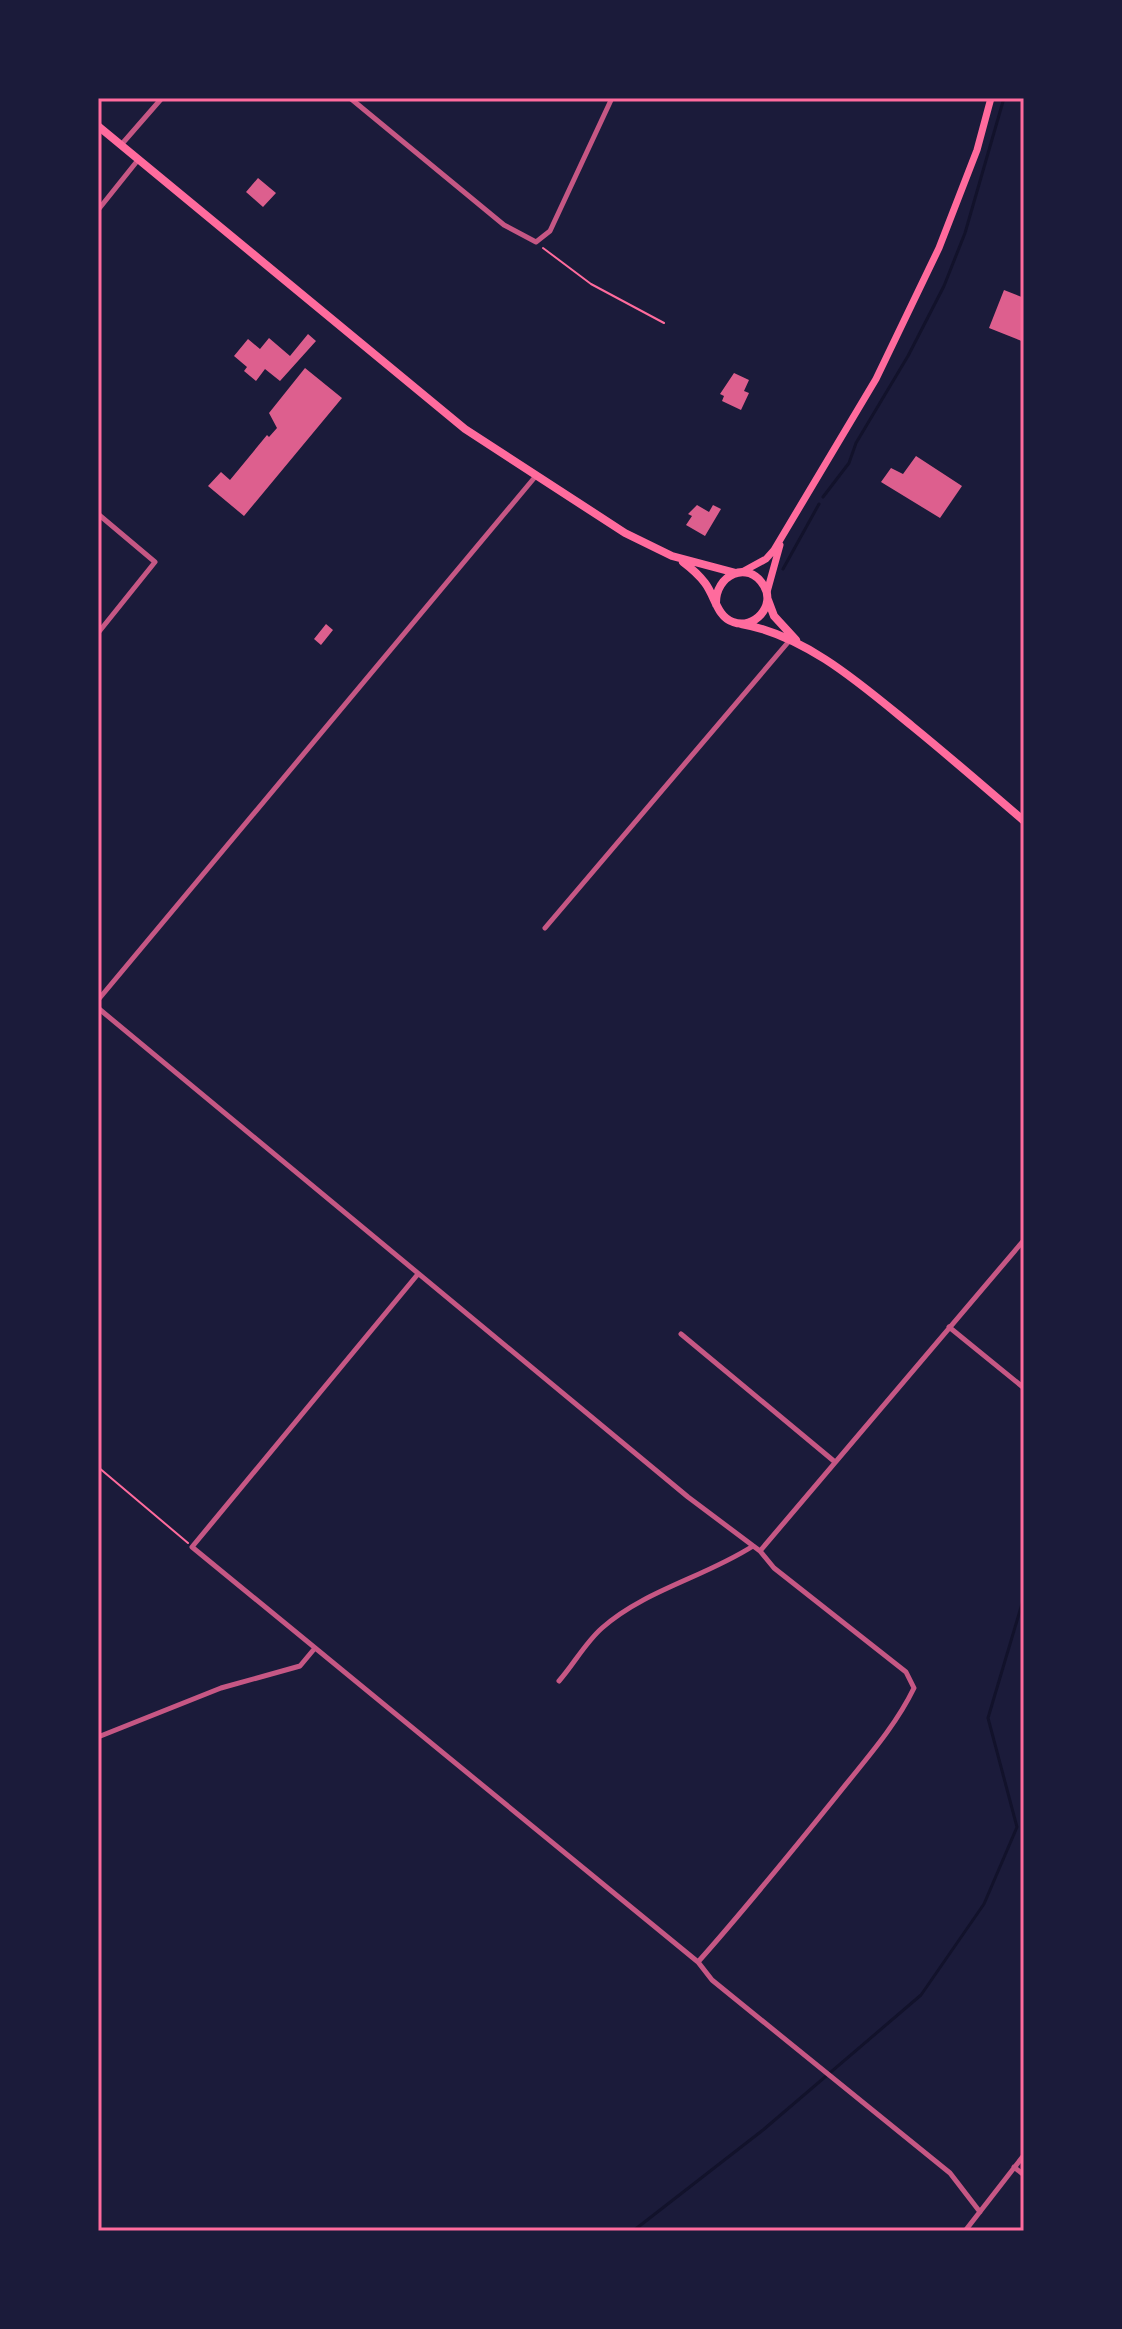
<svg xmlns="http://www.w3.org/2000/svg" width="1122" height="2329" font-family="Overpass,sans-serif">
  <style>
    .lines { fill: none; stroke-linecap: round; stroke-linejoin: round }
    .stream { stroke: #12122b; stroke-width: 3 }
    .building { fill: #dd5f8e }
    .path { stroke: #ff6b9d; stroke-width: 2 }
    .minor { stroke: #c65784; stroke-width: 5 }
    .secondary { stroke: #ff6b9d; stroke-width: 7 }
    .primary { stroke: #ff6b9d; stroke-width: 8 }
    .neatline { fill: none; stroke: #ff6b9d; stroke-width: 3 }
  </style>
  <rect width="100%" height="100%" fill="#1b1b3a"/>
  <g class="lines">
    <path class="stream" d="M 823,497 L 849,463 L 856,443 L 908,356 L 944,286 L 965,233 L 1004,98
      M 783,569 L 819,504
      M 633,2231 L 763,2130 L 921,1995 L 984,1904 L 1017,1827 L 988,1718 L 1024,1597"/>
  </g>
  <path class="building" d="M 258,178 L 276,193 L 263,207 L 246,192 Z
    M 1004,290 L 1024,298 L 1024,342 L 989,328 Z
    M 308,334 L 316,341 L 280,381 L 265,369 L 256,381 L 244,371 L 247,367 L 234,356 L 248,339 L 260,349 L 269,338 L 290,356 Z
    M 305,368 L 342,398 L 244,516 L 208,486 L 221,472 L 230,480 L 267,435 L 269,437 L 277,428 L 269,413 Z
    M 734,373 L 749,380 L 744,391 L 749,393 L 741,410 L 722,401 L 724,396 L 720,394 Z
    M 916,456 L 962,486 L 940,518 L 881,482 L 891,468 L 903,474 Z
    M 697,505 L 709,512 L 713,505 L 721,509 L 705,536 L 686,525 L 692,516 L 688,514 Z
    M 326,624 L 333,630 L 321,645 L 314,639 Z"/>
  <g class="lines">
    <path class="path" d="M 543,248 L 591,284 L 664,323
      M 98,1467 L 188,1543"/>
    <path class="minor" d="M 350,98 L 504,225 L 536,242 L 550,231 L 612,98
      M 121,145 L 162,98
      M 98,210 L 138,160
      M 98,514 L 155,562 L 98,633
      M 545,928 L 790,640
      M 98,1000 L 535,477
      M 98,1008 L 688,1497 L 760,1551 L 774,1568 L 906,1672 L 914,1688 C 895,1727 866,1759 839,1793 C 793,1850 747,1907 698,1962
      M 418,1274 L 192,1547 L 698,1962 L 712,1980 L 950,2173 L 980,2212
      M 949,1327 L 1024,1388
      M 681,1334 L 835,1462
      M 760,1551 L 1024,1240
      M 559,1681 C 574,1664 585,1643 602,1628 C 645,1590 705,1577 753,1546
      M 98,1737 L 221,1688 L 300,1666 L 315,1648
      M 1014,2167 L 1024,2175
      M 965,2231 L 1024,2155"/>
    <path class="secondary" d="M 742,572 L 766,559 L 774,550 L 876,379 L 939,248 L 977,150 L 991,98
      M 767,592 L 780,545"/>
    <path class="primary" d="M 98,126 L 465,429 L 625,533 L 672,556 L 736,573
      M 683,562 C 691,568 699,575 705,583 C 715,596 717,617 733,622 C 754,630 776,606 764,586 C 748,559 715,575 716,604
      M 768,600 L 774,616 L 796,640
      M 741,624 C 806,635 863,686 912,726 C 950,757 987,789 1024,821"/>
  </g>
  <rect width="1122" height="2329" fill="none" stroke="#1b1b3a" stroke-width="200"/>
  <rect x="100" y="100" width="922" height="2129" class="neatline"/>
</svg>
